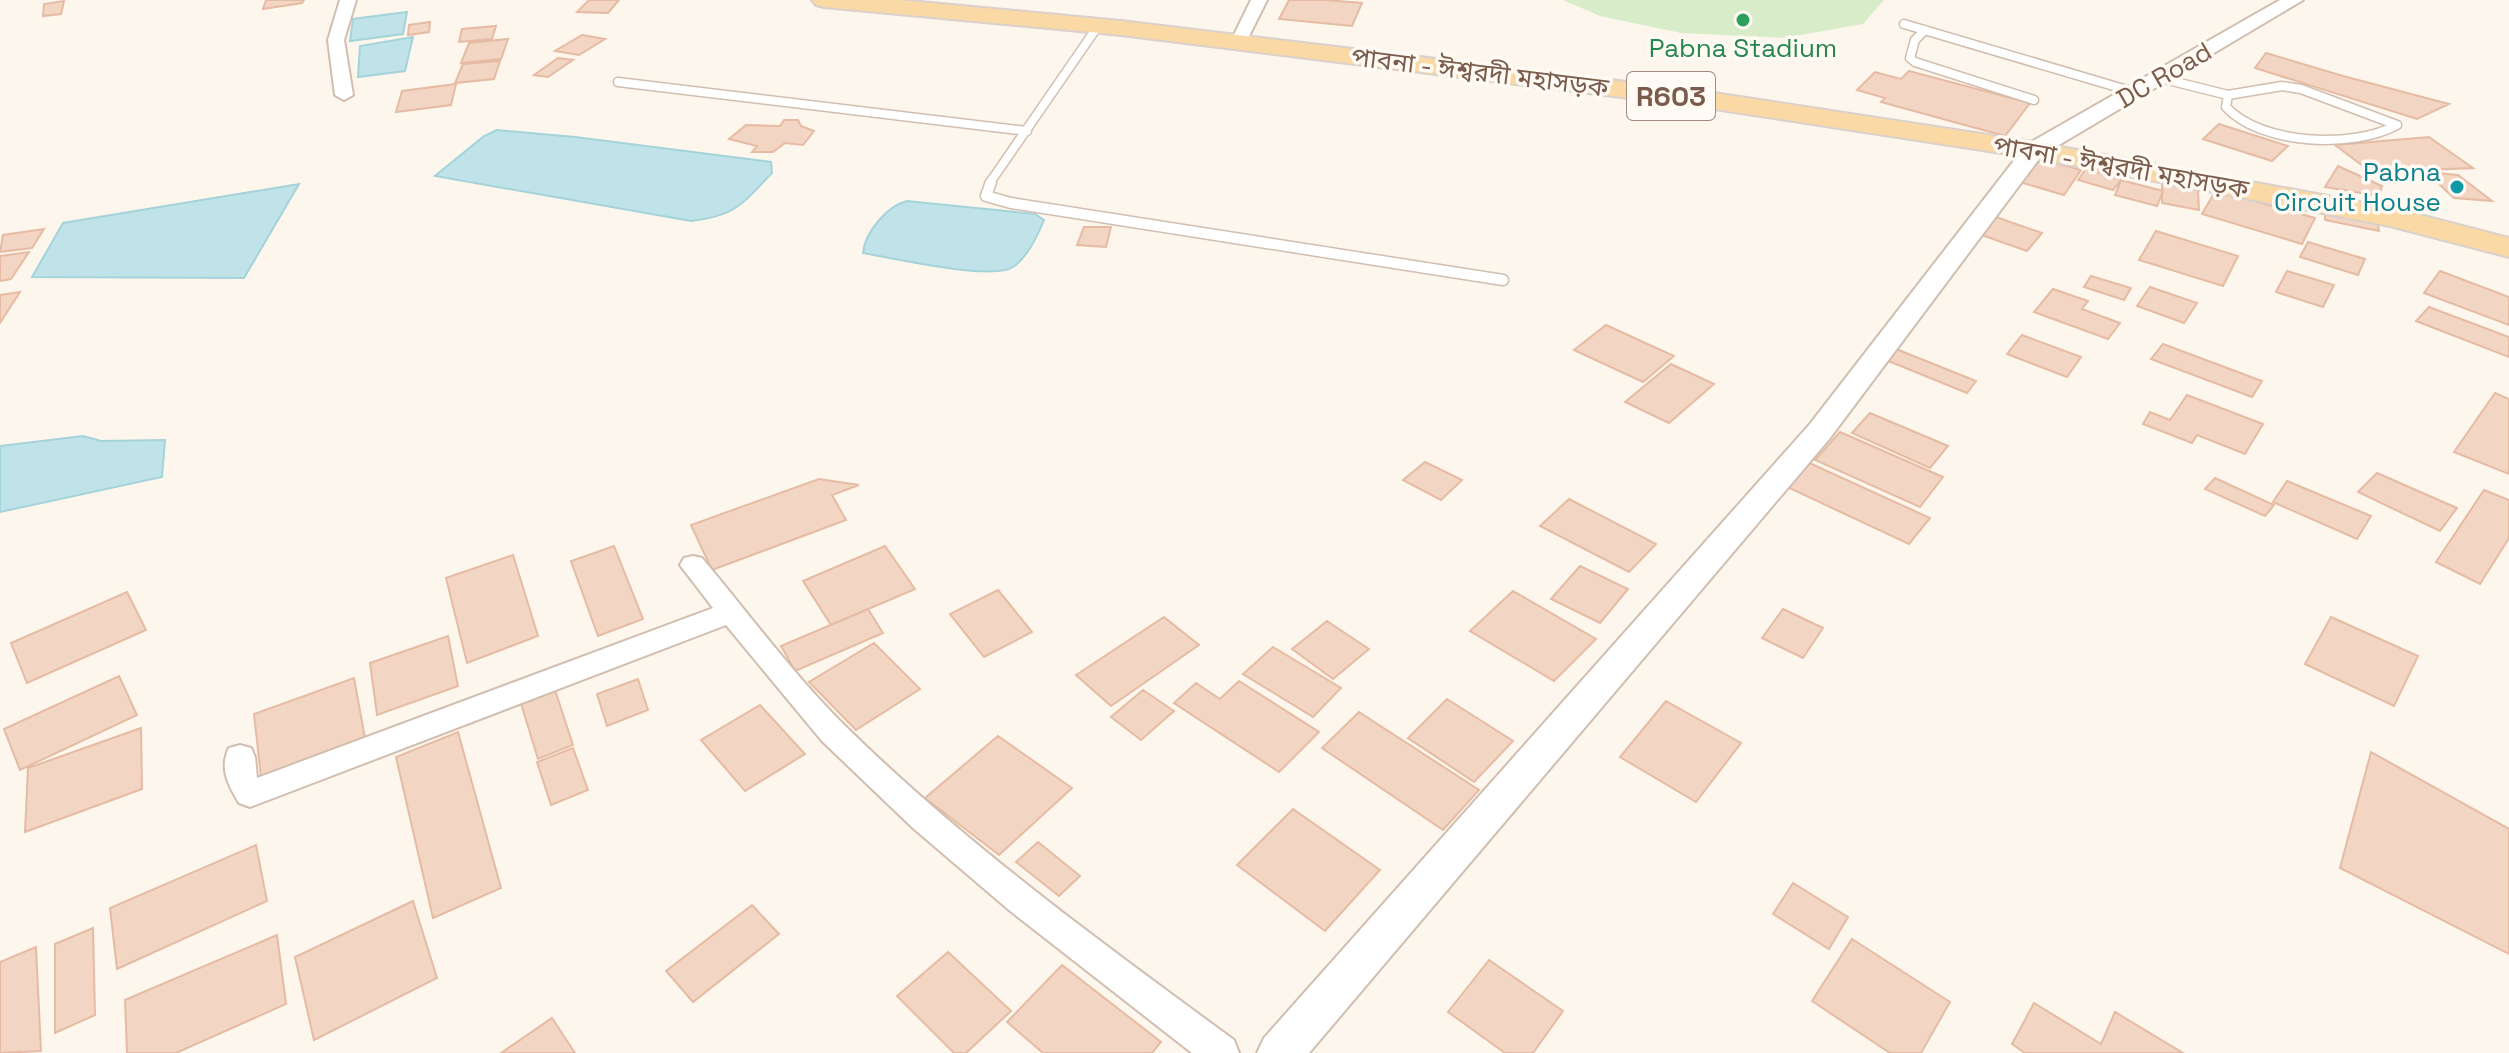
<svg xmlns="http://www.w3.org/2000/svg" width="2509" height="1053" font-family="'Space Grotesk','Noto Sans Bengali',sans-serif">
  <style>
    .green { fill: #d8ecc9 }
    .water { fill: #bfe3e8; stroke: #a5d3da; stroke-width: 2 }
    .building { fill: #f3d5c3; stroke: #e6bba3; stroke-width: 2 }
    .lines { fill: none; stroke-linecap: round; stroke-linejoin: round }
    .service-far1-casing { stroke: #d1beb0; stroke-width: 11 }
    .service-casing { stroke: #d1beb0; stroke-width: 13 }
    .minor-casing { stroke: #d1beb0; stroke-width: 4 }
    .tertiary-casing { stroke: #d1beb0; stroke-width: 4 }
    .primary-casing { stroke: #dad1cd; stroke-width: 4 }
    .service-far1 { stroke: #fff; stroke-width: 8 }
    .service { stroke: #fff; stroke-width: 10 }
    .minor { fill: #fff; fill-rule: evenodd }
    .tertiary { fill: #fff; fill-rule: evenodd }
    .primary { fill: #fbd9a5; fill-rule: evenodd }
    .leisure-dot { fill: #2e9e5b; stroke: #fffaf3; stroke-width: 3 }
    .culture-dot { fill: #0f9aa8; stroke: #fffaf3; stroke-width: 3 }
    .labels { text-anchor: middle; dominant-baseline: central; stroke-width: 7; stroke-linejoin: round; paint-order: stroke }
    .far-leisure-label { font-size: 26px; fill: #27864d; stroke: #fffaf3 }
    .far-street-label { font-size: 26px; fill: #7a5c4d; stroke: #fffaf3 }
    .far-culture-label { font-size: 26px; fill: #0d838f; stroke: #fffaf3; text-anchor: end }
    .shield { fill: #fffaf3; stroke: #a28b7f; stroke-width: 2 }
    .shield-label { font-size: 28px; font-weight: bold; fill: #7a5c4d }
  </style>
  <rect width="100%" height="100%" fill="#fdf6ec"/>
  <path class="green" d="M 1563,0 L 1884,0 L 1863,24 L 1783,38 L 1681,33 L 1600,16 Z"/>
  <path class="water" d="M 407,12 L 403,34 L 350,41 L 353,19 Z
    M 413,37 L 405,71 L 358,77 L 360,46 Z
    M 497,130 L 575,137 L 771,162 L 772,173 C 742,204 736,216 691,221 L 435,176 L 484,136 Z
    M 299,184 L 244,278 L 32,277 L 63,223 Z
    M 907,201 L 1035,214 L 1044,220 C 1038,235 1028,257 1013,267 C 993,281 891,258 863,253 C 865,232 887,206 907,201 Z
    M 83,436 L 101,441 L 165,440 L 162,477 L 0,512 L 0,446 Z"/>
  <path class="building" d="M 266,0 L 304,0 L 302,3 L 263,9 Z
    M 589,0 L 619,0 L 608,13 L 577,12 Z
    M 1289,0 L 1326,0 L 1362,3 L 1352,26 L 1279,19 Z
    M 64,1 L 61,14 L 43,16 L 44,4 Z
    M 430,22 L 429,32 L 408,35 L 409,25 Z
    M 496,26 L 492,39 L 459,42 L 462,29 Z
    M 582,35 L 605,39 L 579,55 L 555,51 Z
    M 508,39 L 501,59 L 461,63 L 469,43 Z
    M 2266,53 L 2343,76 L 2449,104 L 2417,119 L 2255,68 Z
    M 558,58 L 573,60 L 548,77 L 534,75 Z
    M 500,61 L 494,79 L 455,83 L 463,64 Z
    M 1909,71 L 2030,103 L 2005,136 L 1881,102 L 1885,98 L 1857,90 L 1875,72 L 1901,79 Z
    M 456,84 L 451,105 L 396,112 L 402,91 Z
    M 784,120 L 798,120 L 801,126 L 814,131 L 803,145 L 785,143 L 773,152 L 752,152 L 757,146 L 729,139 L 746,125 L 780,126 Z
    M 2219,124 L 2288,146 L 2272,161 L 2203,139 Z
    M 2429,137 L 2473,168 L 2371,172 L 2335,145 Z
    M 2034,157 L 2081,170 L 2064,195 L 2016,181 Z
    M 2338,166 L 2382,186 L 2379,196 L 2325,187 Z
    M 2086,169 L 2121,180 L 2113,190 L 2078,180 Z
    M 2426,172 L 2458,175 L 2492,201 L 2454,198 Z
    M 2121,180 L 2163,191 L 2157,206 L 2115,195 Z
    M 2162,183 L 2198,190 L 2199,210 L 2162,203 Z
    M 2216,190 L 2315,218 L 2302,244 L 2202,214 Z
    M 2325,208 L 2377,219 L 2379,231 L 2325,220 Z
    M 1996,217 L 2042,233 L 2027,251 L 1979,234 Z
    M 1084,227 L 1111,227 L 1106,247 L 1077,245 Z
    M 44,229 L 32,248 L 0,252 L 3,235 Z
    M 2156,231 L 2238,256 L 2223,286 L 2139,260 Z
    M 2308,242 L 2365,259 L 2358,275 L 2300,257 Z
    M 29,252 L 11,279 L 0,281 L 0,256 Z
    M 2287,271 L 2334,285 L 2323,307 L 2276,292 Z
    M 2440,271 L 2509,297 L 2509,325 L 2424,293 Z
    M 2091,276 L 2131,288 L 2124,300 L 2084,287 Z
    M 2150,287 L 2197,303 L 2184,323 L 2137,306 Z
    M 2053,289 L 2088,301 L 2082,309 L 2120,323 L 2108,339 L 2034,312 Z
    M 20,292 L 0,323 L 0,295 Z
    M 2429,307 L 2509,337 L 2509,357 L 2416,321 Z
    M 1606,325 L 1674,356 L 1643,382 L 1574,350 Z
    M 2022,335 L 2081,357 L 2067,377 L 2007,354 Z
    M 2163,344 L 2262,381 L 2252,397 L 2151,359 Z
    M 1891,347 L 1976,381 L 1967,393 L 1881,358 Z
    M 1671,364 L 1714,384 L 1669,423 L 1625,402 Z
    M 2495,393 L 2509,399 L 2509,474 L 2454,452 Z
    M 2187,395 L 2263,424 L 2245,454 L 2197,435 L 2192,443 L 2143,424 L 2150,412 L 2170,420 Z
    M 1870,413 L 1948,446 L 1930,468 L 1852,433 Z
    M 1840,432 L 1943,477 L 1920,507 L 1815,460 Z
    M 1805,461 L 1930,518 L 1909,544 L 1783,485 Z
    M 1425,462 L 1462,480 L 1441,500 L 1403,480 Z
    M 2377,473 L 2457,508 L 2440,531 L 2358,492 Z
    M 2215,478 L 2274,505 L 2265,516 L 2205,489 Z
    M 819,479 L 859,485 L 832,495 L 846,520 L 712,570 L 691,525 Z
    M 2287,481 L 2371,516 L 2357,539 L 2273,502 Z
    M 2484,490 L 2509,500 L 2509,538 L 2480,584 L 2436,562 Z
    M 1569,499 L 1656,544 L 1629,572 L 1540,526 Z
    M 614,546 L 643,619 L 598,636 L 571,561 Z
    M 885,546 L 915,589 L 831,625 L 803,581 Z
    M 513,555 L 538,636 L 467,663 L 446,578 Z
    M 1580,566 L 1628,589 L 1600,623 L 1551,599 Z
    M 998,590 L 1032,632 L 984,657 L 950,614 Z
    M 1513,591 L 1596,639 L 1554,681 L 1470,631 Z
    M 127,592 L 146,630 L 27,683 L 11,643 Z
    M 868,609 L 883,633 L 795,671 L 781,646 Z
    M 1783,609 L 1823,628 L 1803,658 L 1762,638 Z
    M 1164,617 L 1199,645 L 1111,706 L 1076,675 Z
    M 2331,617 L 2418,656 L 2394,706 L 2305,664 Z
    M 1327,621 L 1369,649 L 1333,679 L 1292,649 Z
    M 448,636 L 458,686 L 377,715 L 370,663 Z
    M 874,643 L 920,689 L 856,730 L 809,682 Z
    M 1273,647 L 1341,688 L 1313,717 L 1243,674 Z
    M 119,676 L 137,715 L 20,770 L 4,729 Z
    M 354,678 L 365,738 L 261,777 L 254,714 Z
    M 638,679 L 648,710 L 607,726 L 597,694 Z
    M 1239,681 L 1319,732 L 1279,772 L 1174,703 L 1196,683 L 1220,699 Z
    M 553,684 L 573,745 L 538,759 L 519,697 Z
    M 1143,690 L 1174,711 L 1141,740 L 1111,717 Z
    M 1447,699 L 1513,741 L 1474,782 L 1408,738 Z
    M 1666,701 L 1741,743 L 1696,802 L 1620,757 Z
    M 760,705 L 805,754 L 745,791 L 701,740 Z
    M 1359,712 L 1479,790 L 1443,830 L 1322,748 Z
    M 141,728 L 142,789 L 25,832 L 28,768 Z
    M 458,732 L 501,888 L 433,918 L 396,757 Z
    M 998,736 L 1072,788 L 999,855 L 925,798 Z
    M 573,748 L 588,790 L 551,805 L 537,762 Z
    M 2371,752 L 2509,829 L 2509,954 L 2340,868 Z
    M 1293,809 L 1380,870 L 1325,931 L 1237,865 Z
    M 1038,842 L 1080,876 L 1059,896 L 1016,862 Z
    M 256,845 L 267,901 L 117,969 L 110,908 Z
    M 1793,883 L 1848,917 L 1829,949 L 1773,914 Z
    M 413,901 L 437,978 L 314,1040 L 295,957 Z
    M 752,905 L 779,934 L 693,1002 L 666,971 Z
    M 93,928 L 95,1015 L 55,1033 L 55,944 Z
    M 277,935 L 286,1004 L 176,1053 L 127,1053 L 125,1000 Z
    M 1852,939 L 1950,1002 L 1921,1053 L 1890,1053 L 1812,1001 Z
    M 36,947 L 41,1051 L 0,1053 L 0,962 Z
    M 948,952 L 1011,1011 L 966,1053 L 954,1053 L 897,996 Z
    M 1489,960 L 1563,1011 L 1533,1053 L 1505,1053 L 1448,1012 Z
    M 1062,965 L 1161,1042 L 1152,1053 L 1043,1053 L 1007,1022 Z
    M 2034,1003 L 2101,1044 L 2115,1012 L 2183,1053 L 2025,1053 L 2012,1044 Z
    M 552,1018 L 575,1053 L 501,1053 Z"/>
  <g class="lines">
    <g class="service-far1-casing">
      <path id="service-far1" d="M 1904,24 L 2134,92
        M 1925,30 L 1915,40 L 1910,58 L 1915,62 L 2034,100
        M 2160,78 L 2228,95
        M 618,82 L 1027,131
        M 2282,86 L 2301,89 L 2397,125 C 2353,149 2261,145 2226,107 L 2228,95 Z
        M 989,184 L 1098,26"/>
    </g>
    <g class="service-casing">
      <path id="service" d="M 991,182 L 986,196 L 1011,203 L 1503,280"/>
    </g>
    <g class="minor-casing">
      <path id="minor" d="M 340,0 L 356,0 L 344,40 L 353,95 L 344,100 L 335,95 L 328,40 Z
        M 1251,0 L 1267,0 L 1244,46 L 1232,46 L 1230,43 Z
        M 693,556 L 702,558 C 749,614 792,673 843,724 C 963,842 1099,941 1234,1040 L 1239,1053 L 1192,1053 L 1009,910 L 913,828 L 822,741 L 726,625 L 250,807 L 239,803 C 228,785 219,768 229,748 L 240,745 L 251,748 L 255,757 L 257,778 L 713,608 L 680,565 L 684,558 Z"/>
    </g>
    <g class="tertiary-casing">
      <path id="tertiary" d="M 2280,0 L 2303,0 L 2042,155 L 1830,438 L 1309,1053 L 1257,1053 L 1264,1038 L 1810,424 L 2026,145 Z"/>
    </g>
    <g class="primary-casing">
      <path id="primary" d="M 812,0 L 899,0 L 1121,21 L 1701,91 L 2034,142 L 2393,208 L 2509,238 L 2509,257 L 2390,226 L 2034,158 L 1701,107 L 1121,35 L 824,7 L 816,5 Z"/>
    </g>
    <use href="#service-far1" class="service-far1"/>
    <use href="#service" class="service"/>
    <use href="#minor" class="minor"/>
    <use href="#tertiary" class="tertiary"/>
    <use href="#primary" class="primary"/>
  </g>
  <circle class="leisure-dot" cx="1743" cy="20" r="8"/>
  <circle class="culture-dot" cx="2457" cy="187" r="8"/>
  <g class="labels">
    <g class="far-leisure-label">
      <text x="1743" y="48">Pabna Stadium</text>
    </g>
    <g class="far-street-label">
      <text transform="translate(1480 72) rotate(7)">পাবনা - ঈশ্বরদী মহাসড়ক</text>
      <text transform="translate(2164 75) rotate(-30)">DC Road</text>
      <text transform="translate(2121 167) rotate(10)">পাবনা - ঈশ্বরদী মহাসড়ক</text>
    </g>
    <g class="far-culture-label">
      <text x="2441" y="172">Pabna<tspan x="2441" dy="30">Circuit House</tspan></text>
    </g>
    <rect class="shield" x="1627" y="72" width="88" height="48" rx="6"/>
    <g class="shield-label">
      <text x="1671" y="96">R603</text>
    </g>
  </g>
</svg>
